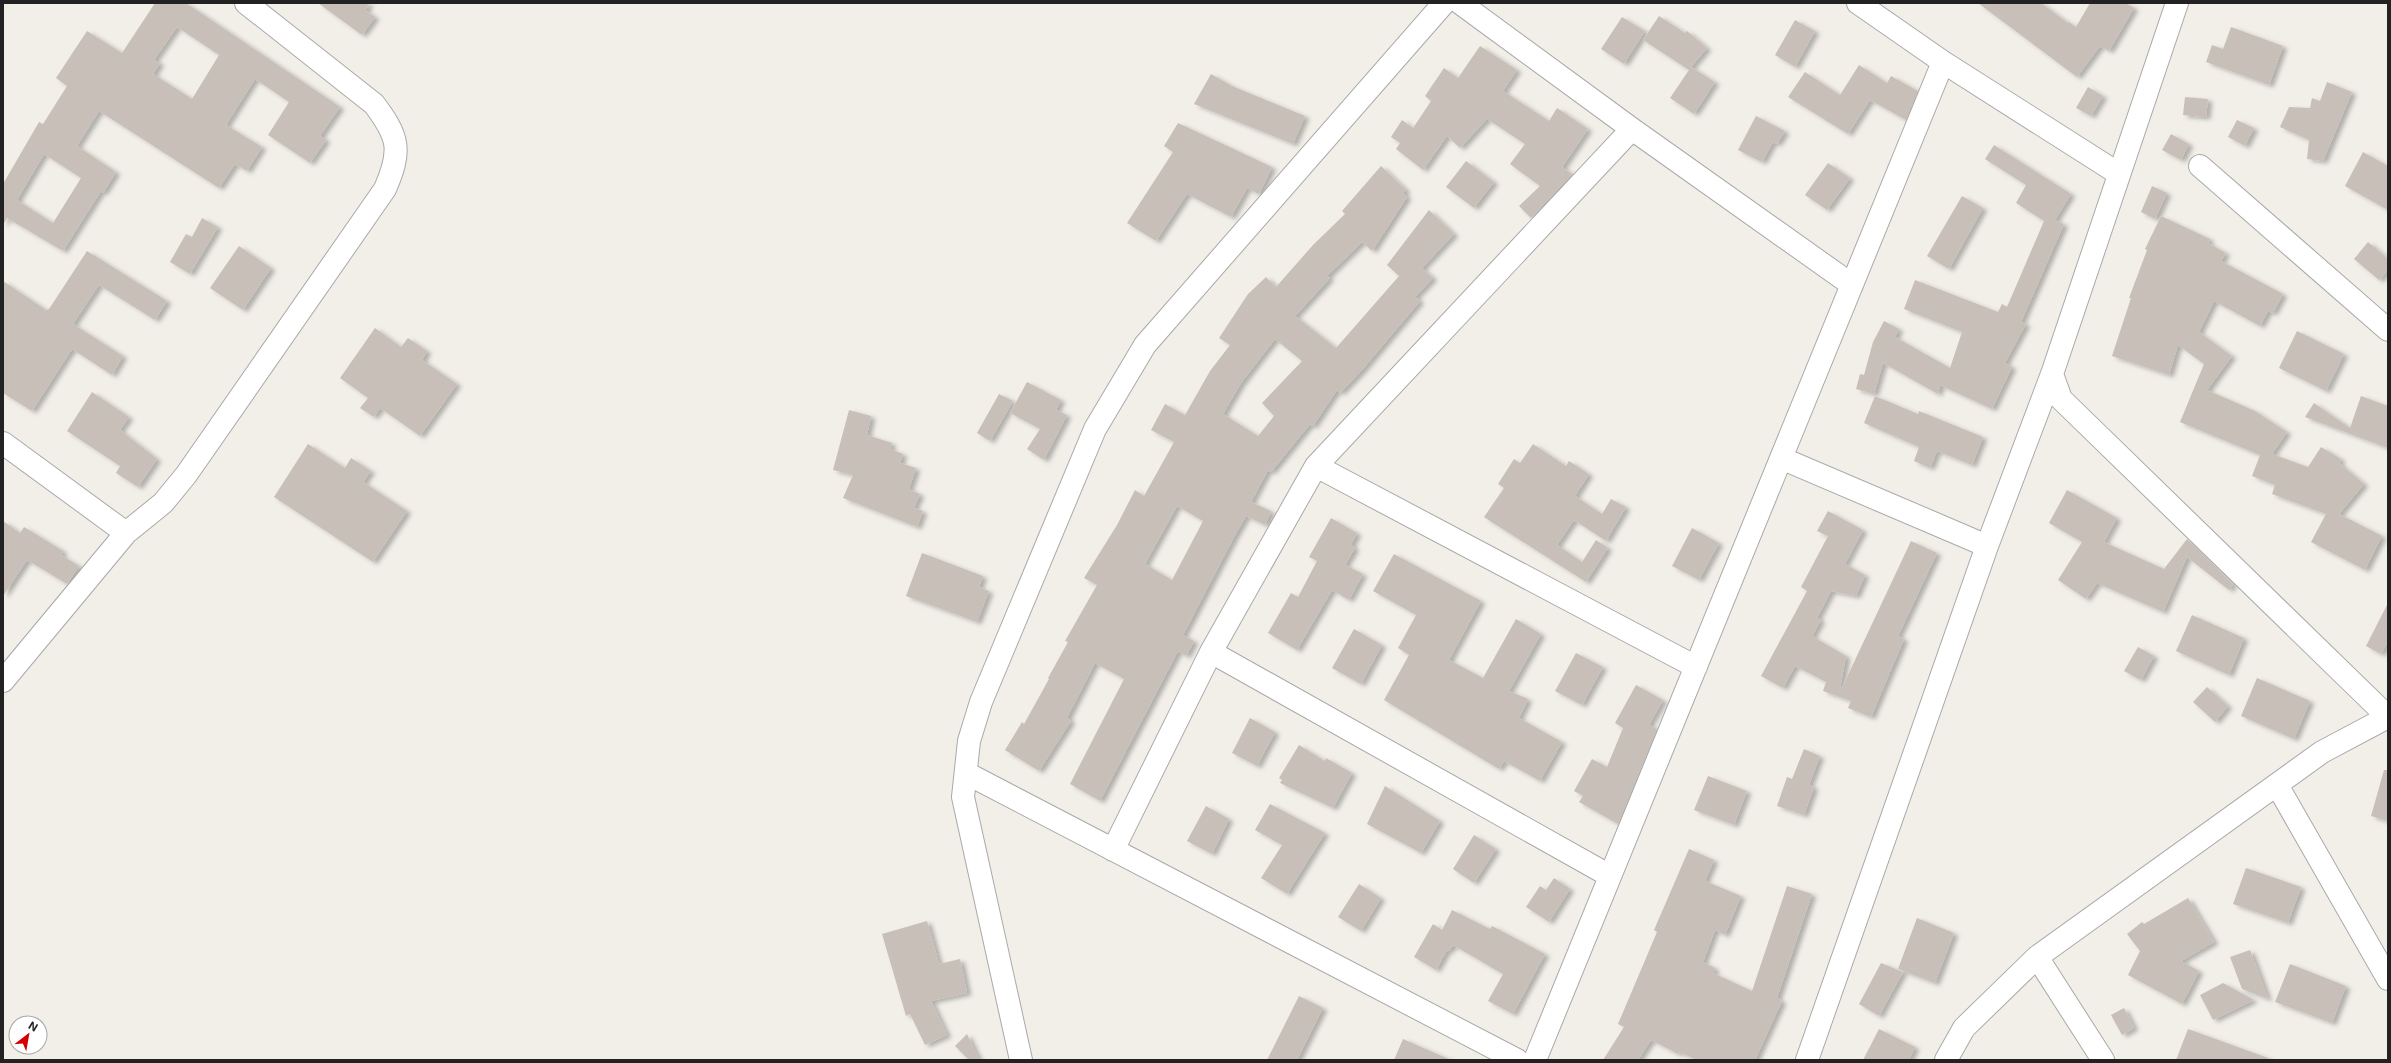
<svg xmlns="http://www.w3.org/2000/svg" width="2391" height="1063" font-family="Inter,sans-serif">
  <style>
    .building { fill: #c7bfb8; fill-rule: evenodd; filter: url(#shadow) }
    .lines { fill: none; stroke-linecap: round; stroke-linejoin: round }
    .minor-casing { stroke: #a9a9a9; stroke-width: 24 }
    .minor { stroke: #fff; stroke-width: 22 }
  </style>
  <defs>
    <filter id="shadow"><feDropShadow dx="4.5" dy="2.5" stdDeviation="2" flood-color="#0004"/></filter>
  </defs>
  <rect width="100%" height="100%" fill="#f2efe9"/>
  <path class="building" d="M 155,3 L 186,3 L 340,107 L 320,136 L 326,140 L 310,163 L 268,135 L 289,102 L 255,79 L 226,125 L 262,147 L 247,171 L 235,164 L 219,188 L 99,111 L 77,146 L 116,172 L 103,193 L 101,191 L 63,251 L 7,218 L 3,225 L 3,184 L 39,122 L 43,124 L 67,86 L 56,78 L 87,31 L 122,53 ZM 177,27 L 219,55 L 192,99 L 153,74 L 160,63 L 154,60 ZM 44,154 L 81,178 L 53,223 L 17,200 Z
    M 318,3 L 370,3 L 365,10 L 375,17 L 362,35 Z
    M 1978,3 L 2041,3 L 2068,23 L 2069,22 L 2076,27 L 2090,3 L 2126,3 L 2134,8 L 2109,51 L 2100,46 L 2077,77 Z
    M 1659,16 L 1685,33 L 1687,31 L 1707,48 L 1691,67 L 1715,82 L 1694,114 L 1670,98 L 1689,70 L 1643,40 Z
    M 1622,17 L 1645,31 L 1624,64 L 1601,49 Z
    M 1795,20 L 1815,31 L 1795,67 L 1775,55 Z
    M 2231,27 L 2283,46 L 2269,85 L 2206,62 L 2212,45 L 2223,49 Z
    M 1480,46 L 1517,70 L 1503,91 L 1549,121 L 1557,108 L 1588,129 L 1562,167 L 1572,174 L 1531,218 L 1519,206 L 1540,186 L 1510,164 L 1525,144 L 1487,119 L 1460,148 L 1447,136 L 1423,170 L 1396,149 L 1400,143 L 1391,137 L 1402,120 L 1413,128 L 1431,101 L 1425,96 L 1444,68 L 1458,78 Z
    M 1859,65 L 1887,83 L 1891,76 L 1918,91 L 1906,120 L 1870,100 L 1848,134 L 1788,97 L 1805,72 L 1840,95 Z
    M 1211,74 L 1232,86 L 1305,116 L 1293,144 L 1194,104 Z
    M 2327,82 L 2352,92 L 2323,161 L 2307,159 L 2309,140 L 2280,127 L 2289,107 L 2310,108 L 2312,98 L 2320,101 Z
    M 2088,87 L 2103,96 L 2091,116 L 2076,108 Z
    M 2185,97 L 2208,99 L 2206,117 L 2183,115 Z
    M 1756,116 L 1785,131 L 1777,144 L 1773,142 L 1762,162 L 1738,150 Z
    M 2237,120 L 2254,128 L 2245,146 L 2228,137 Z
    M 1178,123 L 1272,167 L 1259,194 L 1247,188 L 1231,217 L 1187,194 L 1156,241 L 1127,223 L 1173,152 L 1164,146 Z
    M 2171,134 L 2189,144 L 2181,160 L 2162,150 Z
    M 1994,145 L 2071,194 L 2055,220 L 2064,224 L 2021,322 L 2026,324 L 2005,363 L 2012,367 L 1992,409 L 1940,385 L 1938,394 L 1883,363 L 1874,394 L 1856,389 L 1860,374 L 1864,375 L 1873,342 L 1884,321 L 1899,329 L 1895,337 L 1950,368 L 1962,332 L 1904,309 L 1915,280 L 1998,312 L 2002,304 L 2007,307 L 2044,221 L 2016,203 L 2026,185 L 1985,159 Z
    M 2363,152 L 2388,166 L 2388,210 L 2345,186 Z
    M 1466,161 L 1494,182 L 1474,208 L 1446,187 Z
    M 1828,163 L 1850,178 L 1827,210 L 1805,195 Z
    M 1381,166 L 1406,190 L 1403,193 L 1407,197 L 1372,251 L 1362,242 L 1327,276 L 1330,278 L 1295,316 L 1336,348 L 1399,276 L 1387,265 L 1429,210 L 1454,234 L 1422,268 L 1433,278 L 1415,297 L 1420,301 L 1362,370 L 1340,393 L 1337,390 L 1313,426 L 1310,424 L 1271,472 L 1268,470 L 1251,502 L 1271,511 L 1265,525 L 1246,516 L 1234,537 L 1183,635 L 1194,641 L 1186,656 L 1178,651 L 1100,801 L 1070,784 L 1124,679 L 1095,663 L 1067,718 L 1071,721 L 1039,771 L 1005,750 L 1022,722 L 1024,724 L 1049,679 L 1048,678 L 1068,642 L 1065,641 L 1097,585 L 1084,578 L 1117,525 L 1135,490 L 1144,496 L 1174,442 L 1151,430 L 1165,404 L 1185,415 L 1210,371 L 1230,345 L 1219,338 L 1248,294 L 1266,277 L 1276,287 L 1313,245 L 1345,214 L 1342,211 ZM 1275,339 L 1302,361 L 1262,403 L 1274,416 L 1258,436 L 1223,414 L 1241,383 ZM 1177,506 L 1203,521 L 1172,580 L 1145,564 Z
    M 2152,186 L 2167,193 L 2155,219 L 2141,212 Z
    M 1962,196 L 1983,208 L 1949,269 L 1927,256 Z
    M 2161,216 L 2210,239 L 2208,243 L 2226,253 L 2221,261 L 2283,294 L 2273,313 L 2268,311 L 2260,326 L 2214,301 L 2199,332 L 2232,356 L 2207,390 L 2255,411 L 2287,432 L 2272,454 L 2308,467 L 2321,447 L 2341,459 L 2339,463 L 2364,484 L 2339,514 L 2382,536 L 2365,570 L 2311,542 L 2326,514 L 2272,494 L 2275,485 L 2252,476 L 2260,455 L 2180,422 L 2204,364 L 2178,345 L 2169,375 L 2112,356 L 2131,298 L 2129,298 L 2147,250 L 2145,249 Z
    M 202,218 L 218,227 L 190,274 L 170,262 L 186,234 L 192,237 Z
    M 2368,242 L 2388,259 L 2388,270 L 2379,280 L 2354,259 Z
    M 239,246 L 271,268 L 243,310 L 210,288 Z
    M 87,251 L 167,301 L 155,320 L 99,285 L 73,324 L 123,356 L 112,375 L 72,349 L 32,411 L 3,393 L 3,281 L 46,310 L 49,309 Z
    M 375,328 L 401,347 L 408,338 L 427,351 L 422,360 L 457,384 L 420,436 L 380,408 L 374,417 L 360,408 L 368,398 L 340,378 Z
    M 2297,331 L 2344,354 L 2326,391 L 2279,368 Z
    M 1027,382 L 1061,400 L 1056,410 L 1067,415 L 1044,460 L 1027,449 L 1040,429 L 1010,413 Z
    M 92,392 L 129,417 L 120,430 L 157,459 L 138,487 L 116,473 L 120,466 L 67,431 Z
    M 999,394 L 1013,401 L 990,441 L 977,433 Z
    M 1875,396 L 1918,414 L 1919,411 L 1983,437 L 1972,465 L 1937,451 L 1930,468 L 1914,461 L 1919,447 L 1864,423 Z
    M 2361,396 L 2388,406 L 2388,448 L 2305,417 L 2314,403 L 2350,428 Z
    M 849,410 L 871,416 L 867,435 L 892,443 L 890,449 L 903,454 L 900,463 L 916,468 L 909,489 L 920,494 L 914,508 L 923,511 L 917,527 L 843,498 L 853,475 L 833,470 Z
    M 308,444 L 345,468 L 351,458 L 371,471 L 363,482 L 407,511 L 373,562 L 274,497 Z
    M 1533,444 L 1566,466 L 1569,461 L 1589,474 L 1575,496 L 1602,514 L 1611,499 L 1626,507 L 1606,541 L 1574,520 L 1557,545 L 1582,562 L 1596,540 L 1608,548 L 1586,582 L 1484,517 L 1504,488 L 1498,484 L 1514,459 L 1520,463 Z
    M 2067,490 L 2117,518 L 2104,542 L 2164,569 L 2187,539 L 2233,584 L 2229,590 L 2187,557 L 2163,612 L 2097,583 L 2086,599 L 2058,580 L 2082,542 L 2049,523 Z
    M 1828,511 L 1863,530 L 1845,564 L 1865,575 L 1856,596 L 1831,591 L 1817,618 L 1821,620 L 1812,636 L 1846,656 L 1839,694 L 1911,541 L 1937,553 L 1898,636 L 1904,639 L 1871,717 L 1848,708 L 1851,701 L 1823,691 L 1826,682 L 1795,666 L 1783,688 L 1761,676 L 1807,591 L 1801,587 L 1828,536 L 1817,531 Z
    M 1331,518 L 1357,533 L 1351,545 L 1355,548 L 1345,565 L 1363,574 L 1349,600 L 1332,590 L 1297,650 L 1268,633 L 1291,593 L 1298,597 L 1317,561 L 1309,557 Z
    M 3,521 L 20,533 L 24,527 L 63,551 L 61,555 L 79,566 L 67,584 L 27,560 L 3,596 Z
    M 1692,528 L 1719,543 L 1699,580 L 1672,566 Z
    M 922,553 L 983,576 L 979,587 L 989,591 L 977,622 L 906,596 Z
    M 1394,554 L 1481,601 L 1449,660 L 1483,678 L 1516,619 L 1541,634 L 1509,691 L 1528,699 L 1519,718 L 1562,742 L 1540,781 L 1504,761 L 1499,769 L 1384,700 L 1409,655 L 1398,648 L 1416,615 L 1373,591 Z
    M 2388,603 L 2388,641 L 2381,654 L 2366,646 Z
    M 2192,615 L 2244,638 L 2229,675 L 2176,651 Z
    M 1354,629 L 1382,645 L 1361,684 L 1332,668 Z
    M 2138,647 L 2154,656 L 2141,680 L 2124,671 Z
    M 1576,653 L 1603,667 L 1582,705 L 1555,691 Z
    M 2257,678 L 2310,701 L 2294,739 L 2241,716 Z
    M 1636,685 L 1663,700 L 1649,725 L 1657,729 L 1618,824 L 1579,802 L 1583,796 L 1574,791 L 1592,759 L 1607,767 L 1623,728 L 1615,723 Z
    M 2207,687 L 2228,706 L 2215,722 L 2193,702 Z
    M 1250,718 L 1275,732 L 1257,766 L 1232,753 Z
    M 1299,745 L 1325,761 L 1326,758 L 1352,773 L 1333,808 L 1280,783 L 1282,780 L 1279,778 Z
    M 1804,749 L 1820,756 L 1809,785 L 1814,787 L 1804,815 L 1777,806 L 1787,777 L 1792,779 Z
    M 2384,770 L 2388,770 L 2388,821 L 2371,816 Z
    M 1708,776 L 1747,791 L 1734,825 L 1694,810 Z
    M 1385,786 L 1440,821 L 1421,853 L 1367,824 Z
    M 1270,804 L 1325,833 L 1287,894 L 1261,878 L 1282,845 L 1255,830 Z
    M 1206,806 L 1229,819 L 1212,854 L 1187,841 Z
    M 1474,835 L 1496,849 L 1474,883 L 1453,869 Z
    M 1689,849 L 1714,860 L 1705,881 L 1741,896 L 1725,935 L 1715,930 L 1703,962 L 1715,968 L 1713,973 L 1752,991 L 1787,886 L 1812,894 L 1777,998 L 1782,1001 L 1755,1060 L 1697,1060 L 1679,1052 L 1678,1054 L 1651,1040 L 1638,1060 L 1603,1060 L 1624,1027 L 1618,1024 L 1657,932 L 1654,930 Z
    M 2246,868 L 2301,887 L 2288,923 L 2233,904 Z
    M 1554,878 L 1570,889 L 1549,922 L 1526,907 L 1540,886 L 1546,890 Z
    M 1359,884 L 1381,898 L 1361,931 L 1338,917 Z
    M 2188,898 L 2214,942 L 2181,961 L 2199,971 L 2182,1004 L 2128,975 L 2140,951 L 2127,934 L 2142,922 L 2144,924 Z
    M 1452,910 L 1490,929 L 1492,926 L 1545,954 L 1513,1014 L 1488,1001 L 1503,974 L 1453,945 L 1449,951 L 1447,950 L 1436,970 L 1414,957 L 1433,924 L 1442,930 Z
    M 1917,918 L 1954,933 L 1935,983 L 1898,969 Z
    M 927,921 L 939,964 L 960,959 L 967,993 L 931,1001 L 947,1035 L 925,1045 L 910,1014 L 906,1016 L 882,934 Z
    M 2250,950 L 2268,999 L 2242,989 L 2230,957 Z
    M 1881,963 L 1903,972 L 1879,1016 L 1859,1004 Z
    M 2290,964 L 2346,986 L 2332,1023 L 2275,1002 Z
    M 2223,983 L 2254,1000 L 2213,1020 L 2200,995 Z
    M 1299,996 L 1323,1008 L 1297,1060 L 1267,1060 Z
    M 2124,1008 L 2134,1028 L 2122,1035 L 2111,1015 Z
    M 1879,1029 L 1915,1047 L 1909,1060 L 1863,1060 Z
    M 2188,1029 L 2268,1058 L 2268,1060 L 2176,1060 Z
    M 967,1034 L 979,1060 L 969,1060 L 955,1046 Z
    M 1403,1039 L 1451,1060 L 1394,1060 Z"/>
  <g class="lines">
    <g class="minor-casing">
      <path id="minor" d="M 1460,3 L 1632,129 L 1852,285
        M 1858,3 L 1943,62 L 2119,174
        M 2200,166 L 2388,330
        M 2052,374 L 2061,399 L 2388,717
        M 3,443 L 126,533
        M 1781,458 L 1987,546
        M 1316,466 L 1696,667
        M 1211,652 L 1610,876
        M 3,681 L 126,533 L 163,503 L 186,475 L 385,189 C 402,150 399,137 374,104 L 246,3
        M 966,773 L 1517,1060
        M 2277,785 L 2388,979
        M 1113,850 L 1211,652 L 1316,466 L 1632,129
        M 2037,957 L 2103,1060
        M 1021,1060 L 963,797 L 969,741 L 981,702 L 1095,429 L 1145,345 L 1444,3
        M 1535,1060 L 1943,62
        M 1807,1060 L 1987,546 L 2052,374 L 2177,3
        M 1946,1060 L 1964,1028 L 2037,957 L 2322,752 L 2388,717"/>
    </g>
    <use href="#minor" class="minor"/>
  </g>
  <rect width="2391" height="1063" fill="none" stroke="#222222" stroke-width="8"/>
  <g transform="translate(28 1035) rotate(31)"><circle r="19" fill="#ffffff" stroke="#a7a7a7"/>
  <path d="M0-3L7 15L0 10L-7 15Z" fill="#d40000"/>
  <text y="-6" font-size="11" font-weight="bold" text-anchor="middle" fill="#222222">N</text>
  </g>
</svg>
